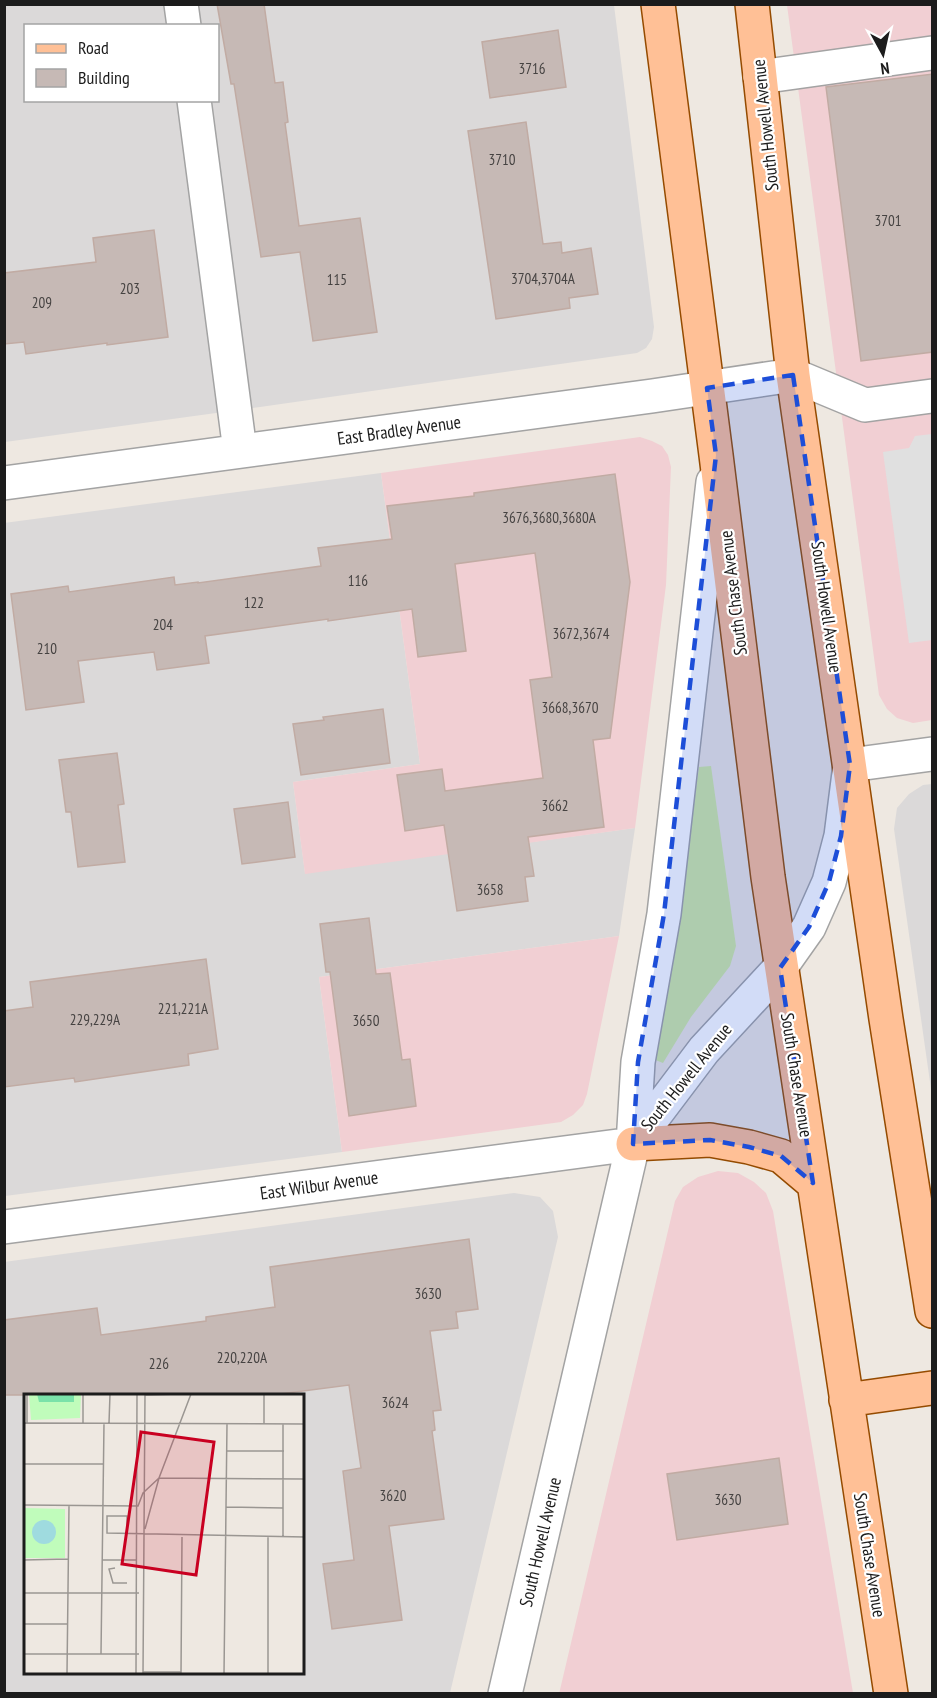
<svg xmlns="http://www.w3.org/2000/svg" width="937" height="1698" font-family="'PT Sans Narrow',sans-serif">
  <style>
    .residential { fill: #dbd9d9; fill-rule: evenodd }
    .commercial { fill: #f1cfd3 }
    .grass { fill: #d3eca4 }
    .parking { fill: #e0e0e0 }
    .building { fill: #c6b9b5; stroke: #c1aba3; stroke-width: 1.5 }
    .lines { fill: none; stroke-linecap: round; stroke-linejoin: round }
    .minor-casing { stroke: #a3a3a3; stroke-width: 36 }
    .major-casing { stroke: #954b00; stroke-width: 36 }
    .minor { stroke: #fff; stroke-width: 33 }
    .major { stroke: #ffc096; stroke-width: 33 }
    .marked { fill: #1d4ed8; fill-opacity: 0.2; stroke: #1d4ed8; stroke-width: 4.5; stroke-dasharray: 12 8; stroke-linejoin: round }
    .labels { text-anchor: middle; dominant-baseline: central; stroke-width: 4.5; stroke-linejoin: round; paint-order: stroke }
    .number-label { font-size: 15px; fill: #464342 }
    .street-label { font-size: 18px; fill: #1c1c1c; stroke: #fff }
    .inset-road { fill: none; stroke: #9a9692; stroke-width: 1.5 }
    .view { fill: #c90021; fill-opacity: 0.15; stroke: #c90021; stroke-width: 3 }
    .inset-edge { fill: none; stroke: #1c1c1c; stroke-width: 3 }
  </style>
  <rect width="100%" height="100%" fill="#eee8e1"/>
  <path class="residential" d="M 4,5 L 614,5 L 654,327 L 652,339 L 646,348 L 637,353 L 260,407 L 5,442 ZM 26,26 L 218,26 L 218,100 L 26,100 Z
    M 381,473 L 420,764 L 293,782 L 305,873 L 635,828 L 619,936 L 319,977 L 342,1152 L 5,1196 L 4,523 Z
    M 932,784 L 932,1096 L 894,829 L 897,808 L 909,794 L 923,785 Z
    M 514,1193 L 540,1197 L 553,1211 L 558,1237 L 450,1693 L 5,1693 L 4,1262 ZM 26,1395 L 303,1395 L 303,1672 L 26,1672 Z"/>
  <path class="commercial" d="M 787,5 L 932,5 L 932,720 L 913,723 L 897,718 L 887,709 L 879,695 Z
    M 640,437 L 652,441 L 662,446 L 668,455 L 671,467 L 666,585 L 635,828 L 305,874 L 293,782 L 420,764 L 381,473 Z
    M 619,936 L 587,1094 L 583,1105 L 573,1115 L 561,1122 L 342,1152 L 319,977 Z
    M 718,1171 L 738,1173 L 754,1182 L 766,1193 L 773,1211 L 853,1693 L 559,1694 L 675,1201 L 683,1187 L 698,1177 Z"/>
  <path class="grass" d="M 711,766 L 736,946 L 730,966 L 691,1017 L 663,1063 L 653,1059 L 666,998 L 699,767 Z"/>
  <path class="parking" d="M 932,434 L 932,640 L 909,643 L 883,452 L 909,448 L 915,436 Z"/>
  <path class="building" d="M 217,4 L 264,4 L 275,83 L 283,82 L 288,122 L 285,123 L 299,226 L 360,218 L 377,332 L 313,341 L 300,252 L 261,257 L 234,84 L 231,84 Z
    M 558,30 L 566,87 L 490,98 L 482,42 Z
    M 933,74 L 933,352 L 861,361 L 826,87 Z
    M 526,122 L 543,244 L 561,242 L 562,253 L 591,248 L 598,294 L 569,298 L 570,308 L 496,319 L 468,131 Z
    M 154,230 L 168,337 L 107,345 L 107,343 L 26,354 L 24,342 L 4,344 L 4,273 L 96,262 L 93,238 Z
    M 615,474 L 630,582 L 610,738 L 593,740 L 604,827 L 528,837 L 534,876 L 525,877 L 528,901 L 457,911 L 444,825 L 405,831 L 397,775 L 442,769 L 445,791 L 543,778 L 530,680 L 552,677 L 535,553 L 455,564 L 466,651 L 418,657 L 412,609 L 328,621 L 328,619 L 205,636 L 209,663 L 157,670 L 154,652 L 78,661 L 84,702 L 26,710 L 11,594 L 68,586 L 69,592 L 174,577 L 175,585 L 198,582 L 198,583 L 321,566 L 318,548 L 392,539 L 387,506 L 474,496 L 474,493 Z
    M 383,709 L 390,763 L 301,775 L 293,724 L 324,720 L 323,717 Z
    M 117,753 L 124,804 L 118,805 L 125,862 L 78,867 L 71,812 L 66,812 L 59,760 Z
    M 288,802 L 295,857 L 242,864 L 234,809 Z
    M 369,918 L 376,974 L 390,973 L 402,1060 L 410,1059 L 416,1106 L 349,1116 L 330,972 L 326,972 L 320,924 Z
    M 206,959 L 218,1049 L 188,1054 L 189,1065 L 75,1082 L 74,1078 L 4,1087 L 4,1011 L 33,1007 L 30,982 Z
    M 469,1239 L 478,1309 L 456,1312 L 458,1328 L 430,1331 L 441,1410 L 433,1411 L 435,1430 L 432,1431 L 444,1519 L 389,1526 L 402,1620 L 332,1629 L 323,1564 L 354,1560 L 343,1471 L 361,1468 L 349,1385 L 272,1395 L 4,1395 L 4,1320 L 97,1308 L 101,1335 L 206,1321 L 206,1317 L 275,1307 L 270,1267 Z
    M 779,1458 L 788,1524 L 677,1540 L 667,1474 Z"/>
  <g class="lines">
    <g class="minor-casing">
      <path id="minor" d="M 181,4 L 184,26
        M 760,77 L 932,53
        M 194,100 L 240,451
        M 4,483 L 652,396 L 793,375 L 865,405 L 932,396
        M 633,1144 L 704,1050 L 780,968 L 809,927 L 829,882 L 841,836 L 850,765 L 932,754
        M 4,1227 L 633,1144
        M 505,1694 L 633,1144 L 638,1062 L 664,914 L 713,482"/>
    </g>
    <g class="major-casing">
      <path id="major" d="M 658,4 L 716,455 L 768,877 L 891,1694
        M 752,4 L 793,375 L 886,1019 L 932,1311
        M 633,1144 L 710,1140 L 749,1147 L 781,1156 L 813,1183
        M 846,1400 L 932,1388"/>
    </g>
    <use href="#minor" class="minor"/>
    <use href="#major" class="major"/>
  </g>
  <path class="marked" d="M 793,375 L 850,765 L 841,836 L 829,882 L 809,927 L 780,968 L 813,1183 L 781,1156 L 749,1147 L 710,1140 L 633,1144 L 638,1062 L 664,914 L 716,455 L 707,388 Z"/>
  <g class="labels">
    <g class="number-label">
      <text x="532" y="68">3716</text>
      <text x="502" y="159">3710</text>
      <text x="888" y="220">3701</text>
      <text x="543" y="278">3704,3704A</text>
      <text x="337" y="279">115</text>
      <text x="130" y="288">203</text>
      <text x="42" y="302">209</text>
      <text x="549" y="517">3676,3680,3680A</text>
      <text x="358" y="580">116</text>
      <text x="254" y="602">122</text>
      <text x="163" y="624">204</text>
      <text x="581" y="633">3672,3674</text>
      <text x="47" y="648">210</text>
      <text x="570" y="707">3668,3670</text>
      <text x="555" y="805">3662</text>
      <text x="490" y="889">3658</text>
      <text x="183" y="1008">221,221A</text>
      <text x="95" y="1019">229,229A</text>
      <text x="366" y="1020">3650</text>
      <text x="428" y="1293">3630</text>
      <text x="242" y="1357">220,220A</text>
      <text x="159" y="1363">226</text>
      <text x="395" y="1402">3624</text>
      <text x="393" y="1495">3620</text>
      <text x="728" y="1499">3630</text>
    </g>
    <g class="street-label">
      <text transform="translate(765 125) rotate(-96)">South Howell Avenue</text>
      <text transform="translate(399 430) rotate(-8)">East Bradley Avenue</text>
      <text transform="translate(733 593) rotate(-97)">South Chase Avenue</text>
      <text transform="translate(827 607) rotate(82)">South Howell Avenue</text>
      <text transform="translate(797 1075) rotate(81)">South Chase Avenue</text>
      <text transform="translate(686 1077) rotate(-51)">South Howell Avenue</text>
      <text transform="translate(319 1185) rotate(-8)">East Wilbur Avenue</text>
      <text transform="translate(540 1542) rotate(-77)">South Howell Avenue</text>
      <text transform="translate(870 1555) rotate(81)">South Chase Avenue</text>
    </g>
  </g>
  <g transform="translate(24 1394)">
    <rect width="280" height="280" fill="#eee8e1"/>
    <path d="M 5,0 L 57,0 L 56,24 L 7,26 ZM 0,114 L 41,115 L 41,164 L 0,164 Z" fill="#c0fcbb"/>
    <path d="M 13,0 L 50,0 L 50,8 L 15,8 Z" fill="#7ae2a9"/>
    <path d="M8 138a12 12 0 1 1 24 0a12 12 0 1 1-24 0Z" fill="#9fdbdf"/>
    <path class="inset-road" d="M 121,1 L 156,0M 0,29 L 281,30M 3,29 L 3,0M 59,29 L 59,0M 85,29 L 86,0M 240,30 L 240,0M 0,53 L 0,29M 203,57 L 260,57M 0,70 L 79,70M 135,84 L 281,85M 0,111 L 114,112 L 119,99 L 135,84M 202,113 L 259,114M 121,135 L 135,84 L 167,0M 103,140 L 103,122 L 83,122 L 83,139 L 281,143M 259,143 L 259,30M 0,166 L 44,165M 78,166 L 113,166M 91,174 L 85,175 L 89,189 L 103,189M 0,199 L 115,199M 0,230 L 44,230M 0,260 L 115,260M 77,260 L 80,29M 119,278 L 157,278M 43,280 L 45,112M 112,280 L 113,0M 119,280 L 121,0M 157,280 L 158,143M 200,280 L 203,30M 244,280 L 244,143"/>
    <path class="view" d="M 117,38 L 190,48 L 172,181 L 98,170 Z"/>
    <rect width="280" height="280" class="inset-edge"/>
  </g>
  <rect width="937" height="1698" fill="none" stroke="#1c1c1c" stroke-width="12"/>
  <rect x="24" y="24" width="195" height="78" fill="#ffffff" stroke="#a4a4a4" stroke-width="1.5"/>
  <rect x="36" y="44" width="30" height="9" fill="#ffc096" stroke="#a4a4a4" stroke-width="1.5"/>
  <text x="78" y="54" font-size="18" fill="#1c1c1c">Road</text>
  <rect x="36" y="69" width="30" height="18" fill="#c6b9b5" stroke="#a4a4a4" stroke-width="1.5"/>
  <text x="78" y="84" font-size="18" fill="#1c1c1c">Building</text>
  <g transform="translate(883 54) rotate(172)" stroke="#ffffff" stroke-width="4.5" paint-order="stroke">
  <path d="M0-4.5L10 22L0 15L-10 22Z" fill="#1c1c1c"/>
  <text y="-9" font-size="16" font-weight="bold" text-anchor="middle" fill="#1c1c1c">N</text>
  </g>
</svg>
